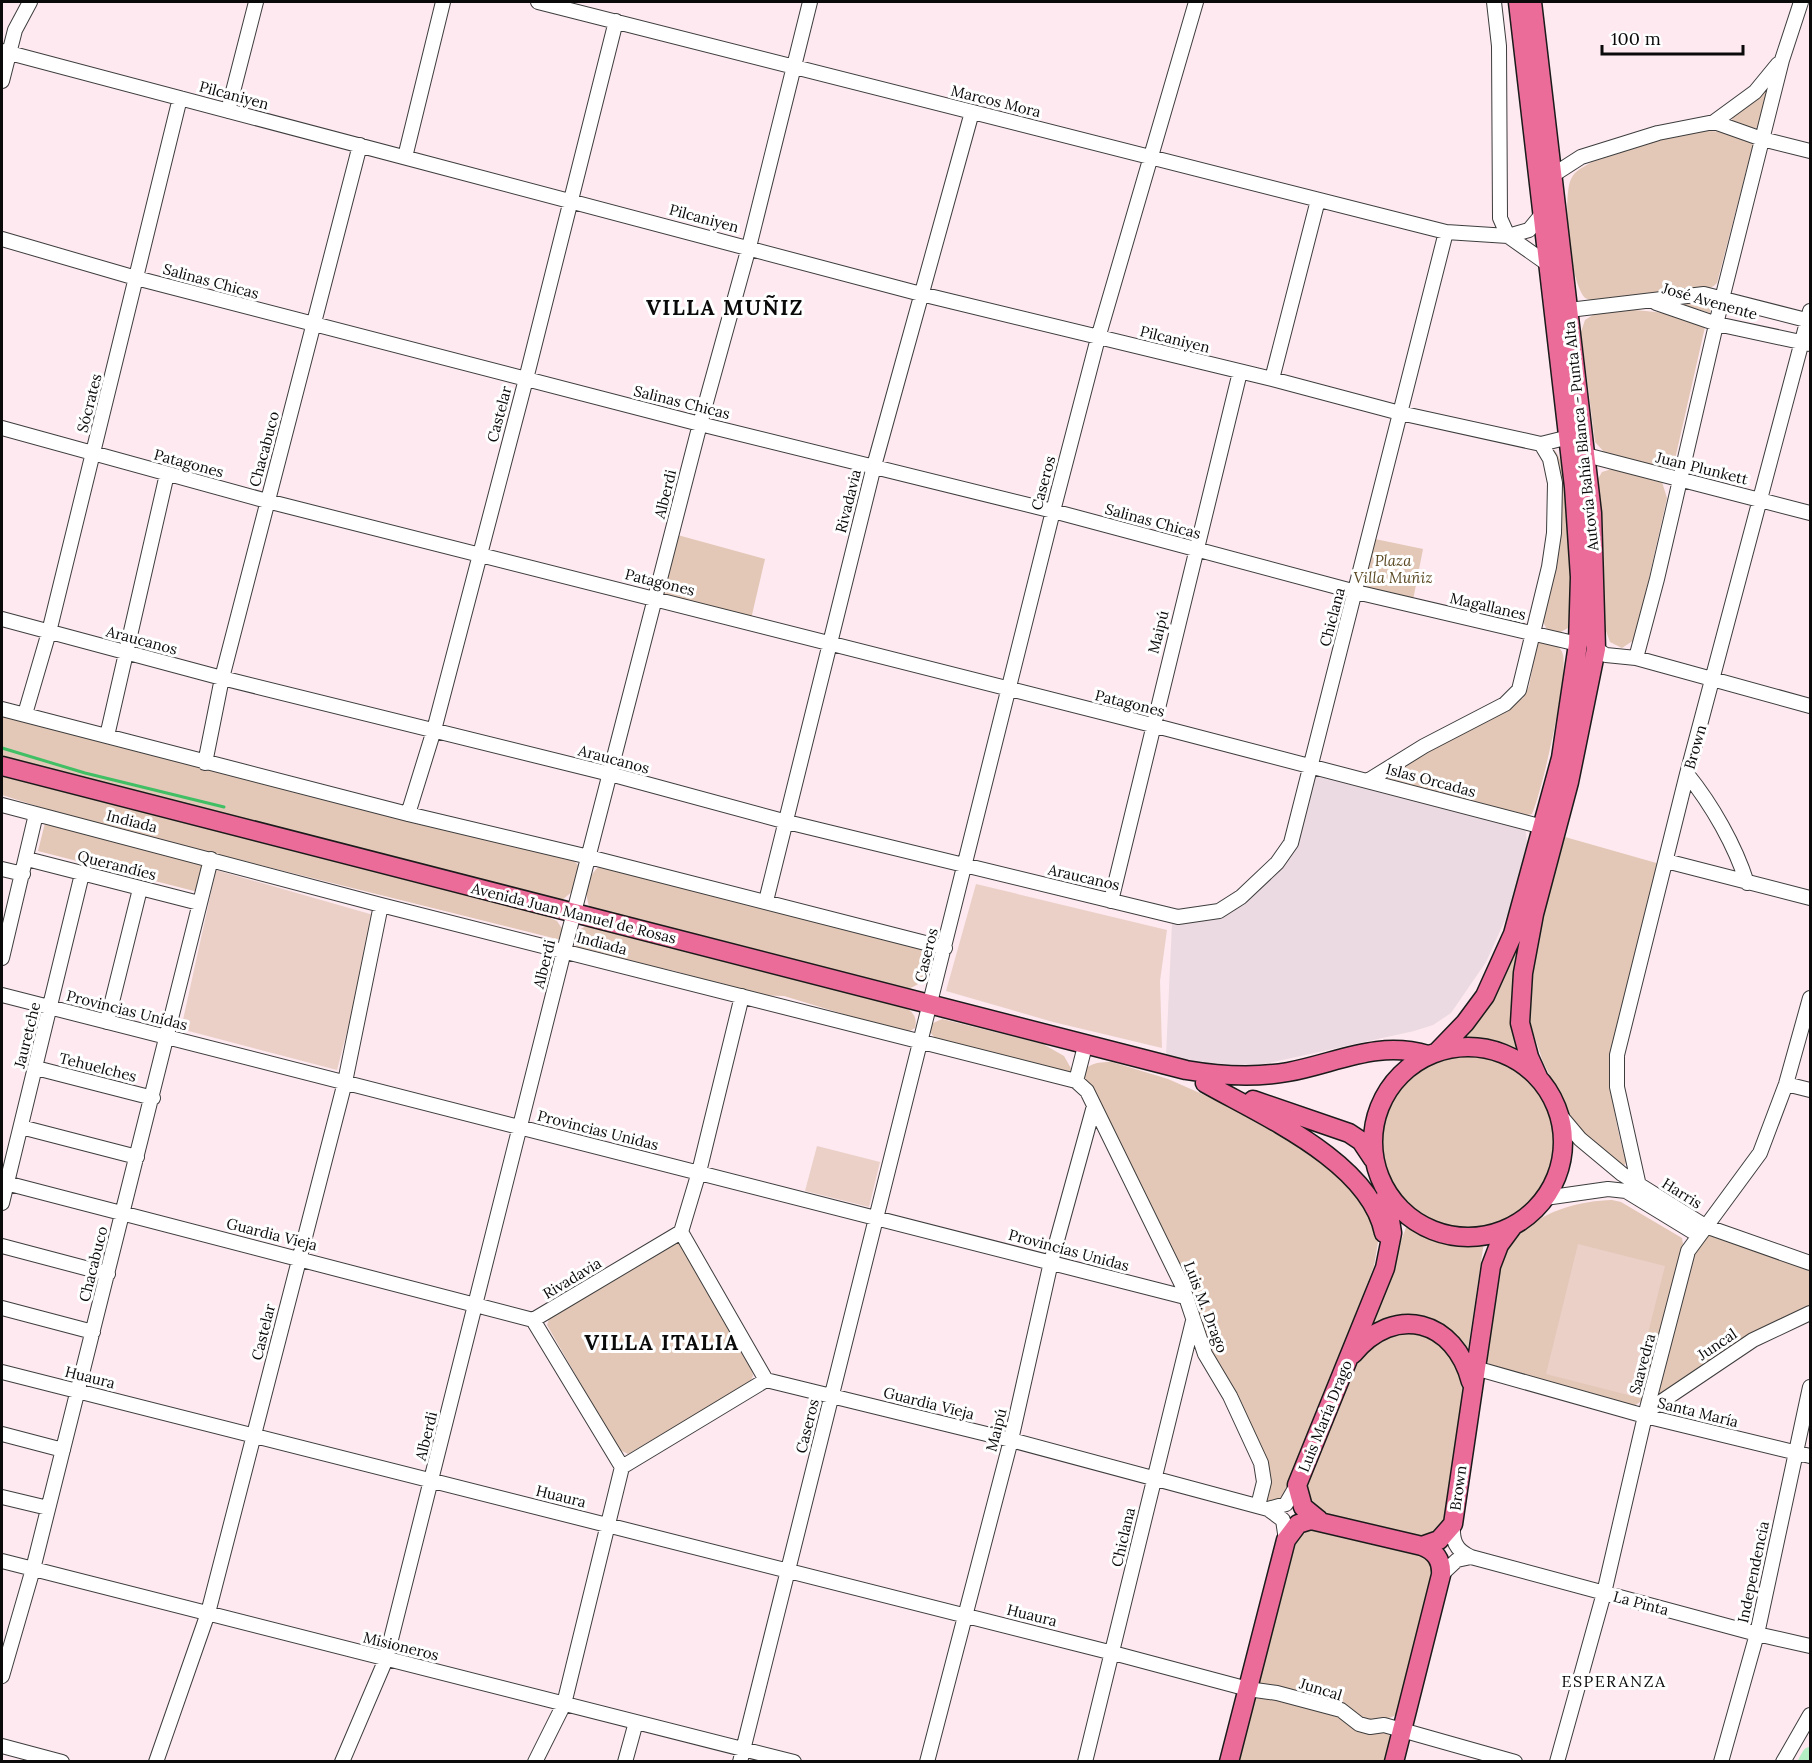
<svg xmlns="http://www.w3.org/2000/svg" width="1812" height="1763" font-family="Lora,serif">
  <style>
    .green { fill: #e3c7b7 }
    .pitch { fill: #ebd0c8 }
    .plaza { fill: #ebdae1 }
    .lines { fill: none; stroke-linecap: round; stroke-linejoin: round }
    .stream { stroke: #41bf65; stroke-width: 3 }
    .river { stroke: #b3efc3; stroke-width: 16 }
    .minor-casing { stroke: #3d3d3d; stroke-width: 16 }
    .major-casing { stroke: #1b1b1b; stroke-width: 21 }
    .minor { stroke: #fff; stroke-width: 14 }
    .major { stroke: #eb6b99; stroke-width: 18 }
    .labels { text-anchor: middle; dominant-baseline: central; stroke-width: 6; stroke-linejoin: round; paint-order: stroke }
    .street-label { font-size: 15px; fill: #0a0a0a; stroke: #fff }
    .park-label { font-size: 15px; font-style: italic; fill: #5a4822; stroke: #fff }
    .neighbourhood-label { font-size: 16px; letter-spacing: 1.5px; fill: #0a0a0a; stroke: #fff }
    .district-label { font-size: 21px; font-weight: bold; letter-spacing: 1.5px; fill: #0a0a0a; stroke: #fff }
  </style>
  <rect width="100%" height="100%" fill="#fde9ef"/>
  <path class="green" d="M 1772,79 L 1760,126 L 1753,129 L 1732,121 L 1733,116 Z
    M 1690,130 L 1727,132 L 1752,142 L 1753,145 L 1717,283 C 1709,292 1696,288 1686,288 C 1659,289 1608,309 1585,298 C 1570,283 1562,199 1571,179 C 1575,170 1584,167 1592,162 Z
    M 1696,299 L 1712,303 L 1710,313 L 1674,302 Z
    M 1604,308 C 1625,310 1693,311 1705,327 L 1675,459 L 1667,470 L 1606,454 L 1595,442 L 1581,332 L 1585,320 Z
    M 1553,449 C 1575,465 1573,598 1568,628 L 1559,633 L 1549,633 L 1543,622 Z
    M 1612,469 L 1662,482 L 1667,498 L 1638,627 L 1634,640 L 1622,648 L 1610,642 L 1603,623 L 1602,517 L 1598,479 L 1602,472 Z
    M 674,534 L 765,559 L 751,619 L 660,596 Z
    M 1375,539 L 1423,549 L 1413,600 L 1362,588 Z
    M 1588,624 L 1580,705 L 1528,916 L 1524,1058 L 1497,1044 L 1456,1041 C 1483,1021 1497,996 1509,965 Z
    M 1542,640 C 1551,642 1561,645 1563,655 C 1568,677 1542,792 1532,814 L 1523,816 L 1388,779 L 1393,770 L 1523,698 L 1529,686 L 1537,644 Z
    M 2,716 L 571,858 L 579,866 L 574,890 L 561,901 L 2,761 Z
    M 2,774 L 539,913 L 557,921 L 563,930 L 561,940 L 84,821 L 2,795 Z
    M 45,823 L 205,864 L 198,892 L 38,851 Z
    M 1565,837 L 1660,864 L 1612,1050 C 1608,1089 1616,1125 1626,1162 L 1624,1166 L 1575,1125 L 1543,1062 L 1528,1017 L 1535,939 Z
    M 603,864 L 921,949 L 928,961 C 928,976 922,985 907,989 L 591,910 C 582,894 588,872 603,864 Z
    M 594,925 L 900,1005 C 911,1010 918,1015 915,1028 L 906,1033 L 784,996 L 754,995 L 675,971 L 581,951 L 574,943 C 574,931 582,926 594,925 Z
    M 942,1019 L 1043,1044 L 1064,1056 L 1073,1072 L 1071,1074 L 938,1041 L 928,1030 L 931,1024 Z
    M1379 1141a88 88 0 1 1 176 0a88 88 0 1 1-176 0Z
    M 1112,1062 L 1168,1079 L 1277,1127 L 1358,1190 L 1379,1236 L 1374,1266 L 1295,1472 L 1286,1492 L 1275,1503 L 1266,1502 L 1265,1491 L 1186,1280 L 1139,1181 L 1085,1080 L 1084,1070 C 1092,1062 1102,1062 1112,1062 Z
    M 1612,1200 L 1621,1202 L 1682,1238 L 1683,1244 L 1643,1400 L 1634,1406 L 1490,1367 L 1486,1358 C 1489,1332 1490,1289 1499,1266 C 1516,1220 1567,1201 1612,1200 Z
    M 1411,1224 C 1433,1238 1457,1246 1484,1242 L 1467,1355 L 1456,1342 L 1379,1326 L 1368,1328 L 1407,1225 Z
    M 1709,1232 L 1733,1244 L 1810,1266 L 1810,1307 L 1661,1396 L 1656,1397 L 1694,1253 Z
    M 675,1242 L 680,1242 L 752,1368 L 753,1376 L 750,1382 L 628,1454 L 618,1449 L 547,1325 L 549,1319 L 554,1314 Z
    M 1402,1328 L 1445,1341 L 1464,1380 L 1447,1522 L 1426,1540 L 1319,1514 L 1313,1510 L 1305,1486 L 1357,1357 L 1362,1350 Z
    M 1302,1526 L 1428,1556 L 1434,1571 L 1399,1714 L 1374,1724 L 1255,1689 L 1295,1535 Z
    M 1275,1695 L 1387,1732 L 1392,1740 L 1387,1761 L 1237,1762 L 1254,1696 Z"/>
  <path class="pitch" d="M 216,870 L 377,916 L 337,1070 L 181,1029 Z
    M 976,884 L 1167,930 L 1160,981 L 1162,1048 L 1053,1022 L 946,991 Z
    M 817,1146 L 880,1162 L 869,1207 L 805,1191 Z
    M 1578,1244 L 1665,1266 L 1632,1396 L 1546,1374 Z"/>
  <path class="plaza" d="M 1317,774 L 1525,825 L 1527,843 L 1510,909 L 1486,962 L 1451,1013 L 1433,1025 L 1414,1031 L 1260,1065 L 1199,1063 L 1166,1056 L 1172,923 L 1195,922 L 1221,914 L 1279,865 L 1309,779 Z"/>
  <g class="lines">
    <path class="stream" d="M 2,748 L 85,773 L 224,807"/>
    <path class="river" d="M 1806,1762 L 1810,1755"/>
    <g class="minor-casing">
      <path id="minor" d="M 538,2 L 1446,232 L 1508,236 L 1549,265
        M 1494,2 L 1499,46 L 1500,218 L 1508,236 L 1529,230 L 1543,213
        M 2,51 L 921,294 L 1272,379 L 1400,413 L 1541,444 L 1569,437
        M 2,81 L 15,30 L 30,2
        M 228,111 L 256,2
        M 1714,122 L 1755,92 L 1778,64
        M 405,157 L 443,2
        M 1553,175 L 1581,157 L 1658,133 L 1714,122 L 1762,139 L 1810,151
        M 2,239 L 136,278 L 700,424 L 1053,511 L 1356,592 L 1578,644
        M 1656,303 L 1717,324 L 1810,344
        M 1569,310 L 1704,294 L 1810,321
        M 1272,379 L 1318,200
        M 2,428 L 267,501 L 1152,725 L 1543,827
        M 1586,455 L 1810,513
        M 2,619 L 222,678 L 610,774 L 787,822 L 1178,917 L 1219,911 L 1241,897 L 1277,863 L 1291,843 L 1446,232
        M 1596,649 L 1606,655 L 1636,658 L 1810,706
        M 1636,658 L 1657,579 L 1722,299 L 1782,60 L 1801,2
        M 2,709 L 408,814 L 589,857 L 945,948
        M 25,714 L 49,632 L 180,98
        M 107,736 L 167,474
        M 205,763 L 222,678 L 360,145
        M 1687,774 C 1712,805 1735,845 1747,883
        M 1369,780 L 1424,746 L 1505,704 L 1519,690 L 1549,567 L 1554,533 L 1555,483 L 1550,459 L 1541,444
        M 2,805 L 381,905 L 1076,1081 L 1087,1091 L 1182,1285 L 1205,1354 L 1230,1396 L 1261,1463 L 1264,1482 L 1258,1506
        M 408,814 L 434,730 L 526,379 L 616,21
        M 27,859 L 199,903
        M 1666,861 L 1810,898
        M 2,869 L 23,874
        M 766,901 L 874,466 L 972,112
        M 1111,901 L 1240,372
        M 2,958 L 36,814
        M 2,995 L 1185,1297
        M 107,1022 L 140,889
        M 36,1068 L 153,1098
        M 1076,1081 L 1085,1046
        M 1786,1084 L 1810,1090
        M 1559,1114 L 1580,1139 L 1622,1174 L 1705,1226 L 1810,1263
        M 21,1127 L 137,1157
        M 2,1182 L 533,1320
        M 1639,1186 L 1617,1087 L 1617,1055 L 1687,774 L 1810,311
        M 1545,1198 L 1608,1189 L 1626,1191 L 1698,1235
        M 2,1203 L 82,874
        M 681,1232 L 766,1380
        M 2,1246 L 108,1274
        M 2,1308 L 93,1332
        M 533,1320 L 622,1467 L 564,1704 L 535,1762
        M 533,1320 L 681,1232 L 699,1172 L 742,996
        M 1475,1368 L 1645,1416 L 1810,1456
        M 2,1372 L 1113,1653 L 1248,1689 L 1277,1693 L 1341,1710 L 1359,1724 L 1370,1727 L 1384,1725 L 1515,1762
        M 766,1380 L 1011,1440 L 1268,1509 L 1283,1520 L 1286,1540
        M 1646,1412 L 1753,1340 L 1810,1313
        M 2,1434 L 63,1450
        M 622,1467 L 766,1380
        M 2,1497 L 48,1508
        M 1268,1509 L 1286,1504 L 1297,1485
        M 1453,1524 C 1452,1540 1455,1550 1471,1557 L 1757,1634 L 1810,1646
        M 2,1561 L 794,1762
        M 1441,1575 L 1457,1560 L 1471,1557
        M 2,1676 L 33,1569 L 211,859
        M 2,1746 L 62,1762
        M 156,1762 L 208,1613 L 345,1082 L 381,905
        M 342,1762 L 386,1659 L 564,951 L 700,424 L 749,247 L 810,2
        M 625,1762 L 636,1722
        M 740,1762 L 1053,511 L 1098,338 L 1196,2
        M 927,1762 L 1011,1440 L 1051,1262 L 1094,1106
        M 1085,1762 L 1193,1321
        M 1557,1762 L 1604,1593 L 1645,1416 L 1688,1251 L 1760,1153 L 1786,1084 L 1810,998
        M 1721,1762 L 1757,1634 L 1810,1387
        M 1783,1762 L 1810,1715"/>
    </g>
    <g class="major-casing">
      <path id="major" d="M 1532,2 L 1592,513 L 1596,649 L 1569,782 L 1534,914 L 1523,973 L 1520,1023 L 1529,1057 L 1538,1077
        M 2,766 L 1186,1070 C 1221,1076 1253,1078 1288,1072 C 1337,1063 1377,1040 1428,1055
        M1373 1142a95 95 0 1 1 190 0a95 95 0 1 1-190 0Z
        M 1438,1051 L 1465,1023 L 1485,996 L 1513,934 L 1561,758 L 1578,644 L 1580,577 L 1574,487 L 1518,2
        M 1205,1083 C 1263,1116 1370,1162 1384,1233
        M 1253,1100 L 1349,1133 L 1361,1141 L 1373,1159
        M 1353,1354 C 1395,1303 1455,1320 1471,1382
        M 1319,1520 L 1303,1507 L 1297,1485 L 1385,1268 L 1392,1233 L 1386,1195
        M 1422,1546 L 1439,1540 L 1453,1524 L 1491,1266 L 1499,1245 L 1513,1226
        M 1229,1762 L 1286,1540 L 1298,1524 L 1311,1520 L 1422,1546 C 1435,1551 1442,1560 1441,1575 L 1394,1762"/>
    </g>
    <use href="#minor" class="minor"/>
    <use href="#major" class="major"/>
  </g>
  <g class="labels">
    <g class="street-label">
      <text transform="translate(234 95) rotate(15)">Pilcaniyen</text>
      <text transform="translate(996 101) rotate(14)">Marcos Mora</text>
      <text transform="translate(704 218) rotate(15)">Pilcaniyen</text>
      <text transform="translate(211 281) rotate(15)">Salinas Chicas</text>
      <text transform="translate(1710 301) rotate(16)">José Avenente</text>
      <text transform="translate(1175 339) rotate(14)">Pilcaniyen</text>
      <text transform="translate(682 402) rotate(14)">Salinas Chicas</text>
      <text transform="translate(89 403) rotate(-76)">Sócrates</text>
      <text transform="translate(499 414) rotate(-75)">Castelar</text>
      <text transform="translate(1581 436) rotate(-96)">Autovía Bahía Blanca - Punta Alta</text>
      <text transform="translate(264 449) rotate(-75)">Chacabuco</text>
      <text transform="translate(189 463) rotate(15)">Patagones</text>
      <text transform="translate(1702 468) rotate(14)">Juan Plunkett</text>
      <text transform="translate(1043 483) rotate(-75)">Caseros</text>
      <text transform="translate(665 494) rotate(-76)">Alberdi</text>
      <text transform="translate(848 501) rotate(-76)">Rivadavia</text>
      <text transform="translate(1153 521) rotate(15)">Salinas Chicas</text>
      <text transform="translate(660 582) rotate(14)">Patagones</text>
      <text transform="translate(1488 606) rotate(13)">Magallanes</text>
      <text transform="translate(1332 617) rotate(-75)">Chiclana</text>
      <text transform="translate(1158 632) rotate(-76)">Maipú</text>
      <text transform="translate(142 640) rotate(15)">Araucanos</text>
      <text transform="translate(1130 703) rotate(14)">Patagones</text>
      <text transform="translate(1695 747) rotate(-74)">Brown</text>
      <text transform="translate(614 759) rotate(15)">Araucanos</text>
      <text transform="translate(1431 780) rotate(15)">Islas Orcadas</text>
      <text transform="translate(132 821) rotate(14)">Indiada</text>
      <text transform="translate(117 865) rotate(14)">Querandíes</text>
      <text transform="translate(1084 877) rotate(13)">Araucanos</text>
      <text transform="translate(574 913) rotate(14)">Avenida Juan Manuel de Rosas</text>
      <text transform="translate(602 943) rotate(15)">Indiada</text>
      <text transform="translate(926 955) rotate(-76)">Caseros</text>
      <text transform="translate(544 964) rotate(-76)">Alberdi</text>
      <text transform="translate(127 1010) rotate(14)">Provincias Unidas</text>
      <text transform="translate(27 1035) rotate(-76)">Jauretche</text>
      <text transform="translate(98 1067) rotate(14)">Tehuelches</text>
      <text transform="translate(598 1130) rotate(14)">Provincias Unidas</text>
      <text transform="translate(1682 1193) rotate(32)">Harris</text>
      <text transform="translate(272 1234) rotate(14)">Guardia Vieja</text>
      <text transform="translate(1069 1250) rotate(15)">Provincias Unidas</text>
      <text transform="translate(93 1264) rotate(-76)">Chacabuco</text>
      <text transform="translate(572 1278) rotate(-31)">Rivadavia</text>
      <text transform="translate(1206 1307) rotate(69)">Luis M. Drago</text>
      <text transform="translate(263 1332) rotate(-76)">Castelar</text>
      <text transform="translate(1717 1344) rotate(-34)">Juncal</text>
      <text transform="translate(1642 1364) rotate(-75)">Saavedra</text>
      <text transform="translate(90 1377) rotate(14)">Huaura</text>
      <text transform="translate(929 1403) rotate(14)">Guardia Vieja</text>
      <text transform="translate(1698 1412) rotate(14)">Santa María</text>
      <text transform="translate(1325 1416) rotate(-68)">Luis María Drago</text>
      <text transform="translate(807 1426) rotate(-76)">Caseros</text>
      <text transform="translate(996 1430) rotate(-76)">Maipú</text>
      <text transform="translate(426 1436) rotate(-76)">Alberdi</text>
      <text transform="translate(1458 1488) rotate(-82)">Brown</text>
      <text transform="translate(561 1496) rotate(14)">Huaura</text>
      <text transform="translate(1123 1537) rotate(-77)">Chiclana</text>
      <text transform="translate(1753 1572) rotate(-78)">Independencia</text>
      <text transform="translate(1641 1603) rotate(15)">La Pinta</text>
      <text transform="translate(1032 1615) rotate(14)">Huaura</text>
      <text transform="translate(401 1646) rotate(14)">Misioneros</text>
      <text transform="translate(1321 1689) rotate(17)">Juncal</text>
    </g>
    <g class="park-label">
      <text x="1393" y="560">Plaza<tspan x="1393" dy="17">Villa Muñiz</tspan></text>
    </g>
    <g class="neighbourhood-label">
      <text x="1614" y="1681">ESPERANZA</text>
    </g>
    <g class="district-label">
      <text x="725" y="307">VILLA MUÑIZ</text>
      <text x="662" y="1342">VILLA ITALIA</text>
    </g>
  </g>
  <rect width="1812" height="1763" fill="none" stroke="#0a0a0a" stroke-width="6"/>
  <path d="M1602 45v9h141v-9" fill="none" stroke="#0a0a0a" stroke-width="3"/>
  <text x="1611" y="45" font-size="18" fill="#0a0a0a" stroke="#ffffff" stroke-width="4.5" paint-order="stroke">100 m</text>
</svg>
